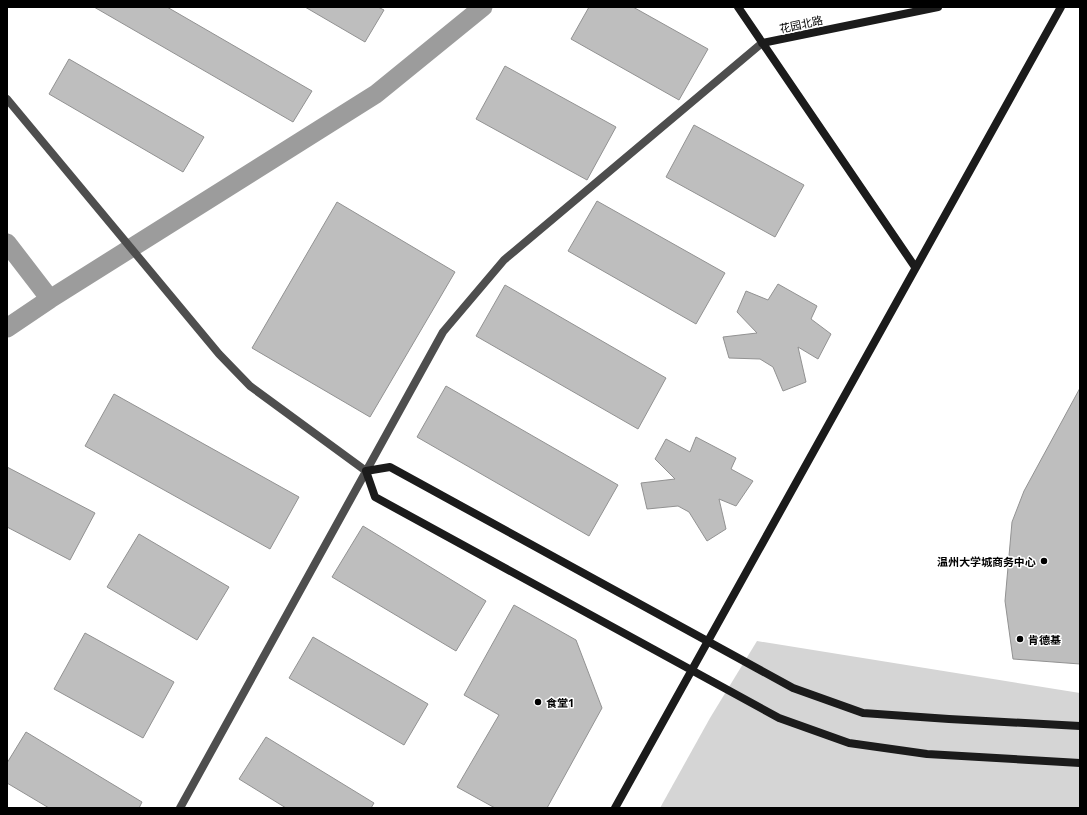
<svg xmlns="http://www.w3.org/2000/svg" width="1087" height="815" font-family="'Noto Sans','Noto Sans SC',sans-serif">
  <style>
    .green { fill: #d5d5d5 }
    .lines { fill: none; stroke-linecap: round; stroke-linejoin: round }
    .canal { stroke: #9c9c9c; stroke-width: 19 }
    .building { fill: #bebebe; stroke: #929292 }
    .lane { stroke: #4e4e4e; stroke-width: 8 }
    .street { stroke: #4e4e4e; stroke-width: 8 }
    .secondary { stroke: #1b1b1b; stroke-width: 8 }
    .poi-dot { fill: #000; stroke: #fff; stroke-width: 1.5 }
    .labels { text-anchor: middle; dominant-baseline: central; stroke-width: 3; stroke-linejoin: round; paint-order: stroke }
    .street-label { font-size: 11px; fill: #000; stroke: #fff }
    .poi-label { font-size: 11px; font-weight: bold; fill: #000; stroke: #fff; text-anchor: start }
  </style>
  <rect width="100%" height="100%" fill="#fff"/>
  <path class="green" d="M 757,641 L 1080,693 L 1080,808 L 660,808 L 710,718 Z"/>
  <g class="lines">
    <path class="canal" d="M 7,243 L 50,299 L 376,94 L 483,7
      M 7,328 L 50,299"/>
  </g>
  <path class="building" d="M 94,7 L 167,7 L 312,91 L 293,122 Z
    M 305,7 L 378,7 L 384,10 L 365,42 Z
    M 589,7 L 633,7 L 708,49 L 679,100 L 571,39 Z
    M 69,59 L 204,137 L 183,172 L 49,94 Z
    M 505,66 L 616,127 L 587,180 L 476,119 Z
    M 694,125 L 804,185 L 775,237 L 666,177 Z
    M 597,201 L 725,273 L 696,324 L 568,251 Z
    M 337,202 L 455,272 L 370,417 L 252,348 Z
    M 778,284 L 817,306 L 811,319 L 831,334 L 818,359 L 798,347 L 806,382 L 783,391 L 773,367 L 760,359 L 729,358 L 723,337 L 757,333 L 737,312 L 746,291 L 768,300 Z
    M 505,285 L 666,378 L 638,429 L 476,336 Z
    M 446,386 L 618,485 L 589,536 L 417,437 Z
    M 1080,388 L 1080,664 L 1013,659 L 1005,601 L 1012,522 L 1024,491 Z
    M 114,394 L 299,497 L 270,549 L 85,446 Z
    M 696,437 L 736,458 L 731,469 L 753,481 L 736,506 L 719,499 L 726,529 L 707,541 L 689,512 L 678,506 L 647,509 L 641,483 L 675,479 L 655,459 L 666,439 L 690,452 Z
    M 7,467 L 95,513 L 70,560 L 7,527 Z
    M 363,526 L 486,601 L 456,651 L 332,577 Z
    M 139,534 L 229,587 L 197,640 L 107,587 Z
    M 514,605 L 576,640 L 602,708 L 547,808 L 495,808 L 457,787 L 499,715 L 464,695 Z
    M 85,633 L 174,682 L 143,738 L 54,689 Z
    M 313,637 L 428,704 L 404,745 L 289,678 Z
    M 26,732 L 142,802 L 139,808 L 49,808 L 7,783 L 7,763 Z
    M 266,737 L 374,803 L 371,808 L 286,808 L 239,779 Z"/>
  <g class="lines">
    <path class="lane" d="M 180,808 L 443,332 L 504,260 L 762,43"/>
    <path class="street" d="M 7,99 L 219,354 L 250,386 L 366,471"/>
    <path class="secondary" d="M 738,7 L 915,267
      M 762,43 L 938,7
      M 1080,726 L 949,719 L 863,713 L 793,688 L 390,467 L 366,471 L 375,497 L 779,718 L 849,743 L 927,754 L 1080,763
      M 615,808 L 1061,7"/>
  </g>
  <g class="poi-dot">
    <circle cx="1044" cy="561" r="4"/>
    <circle cx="1020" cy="639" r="4"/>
    <circle cx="538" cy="702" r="4"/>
  </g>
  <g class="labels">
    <g class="street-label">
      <text transform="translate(801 24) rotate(-12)">花园北路</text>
    </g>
    <g class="poi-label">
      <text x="1036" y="561" text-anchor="end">温州大学城商务中心</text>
      <text x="1028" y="639">肯德基</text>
      <text x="546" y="702">食堂1</text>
    </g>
  </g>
  <rect width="1087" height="815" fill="none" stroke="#000000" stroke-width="16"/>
</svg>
